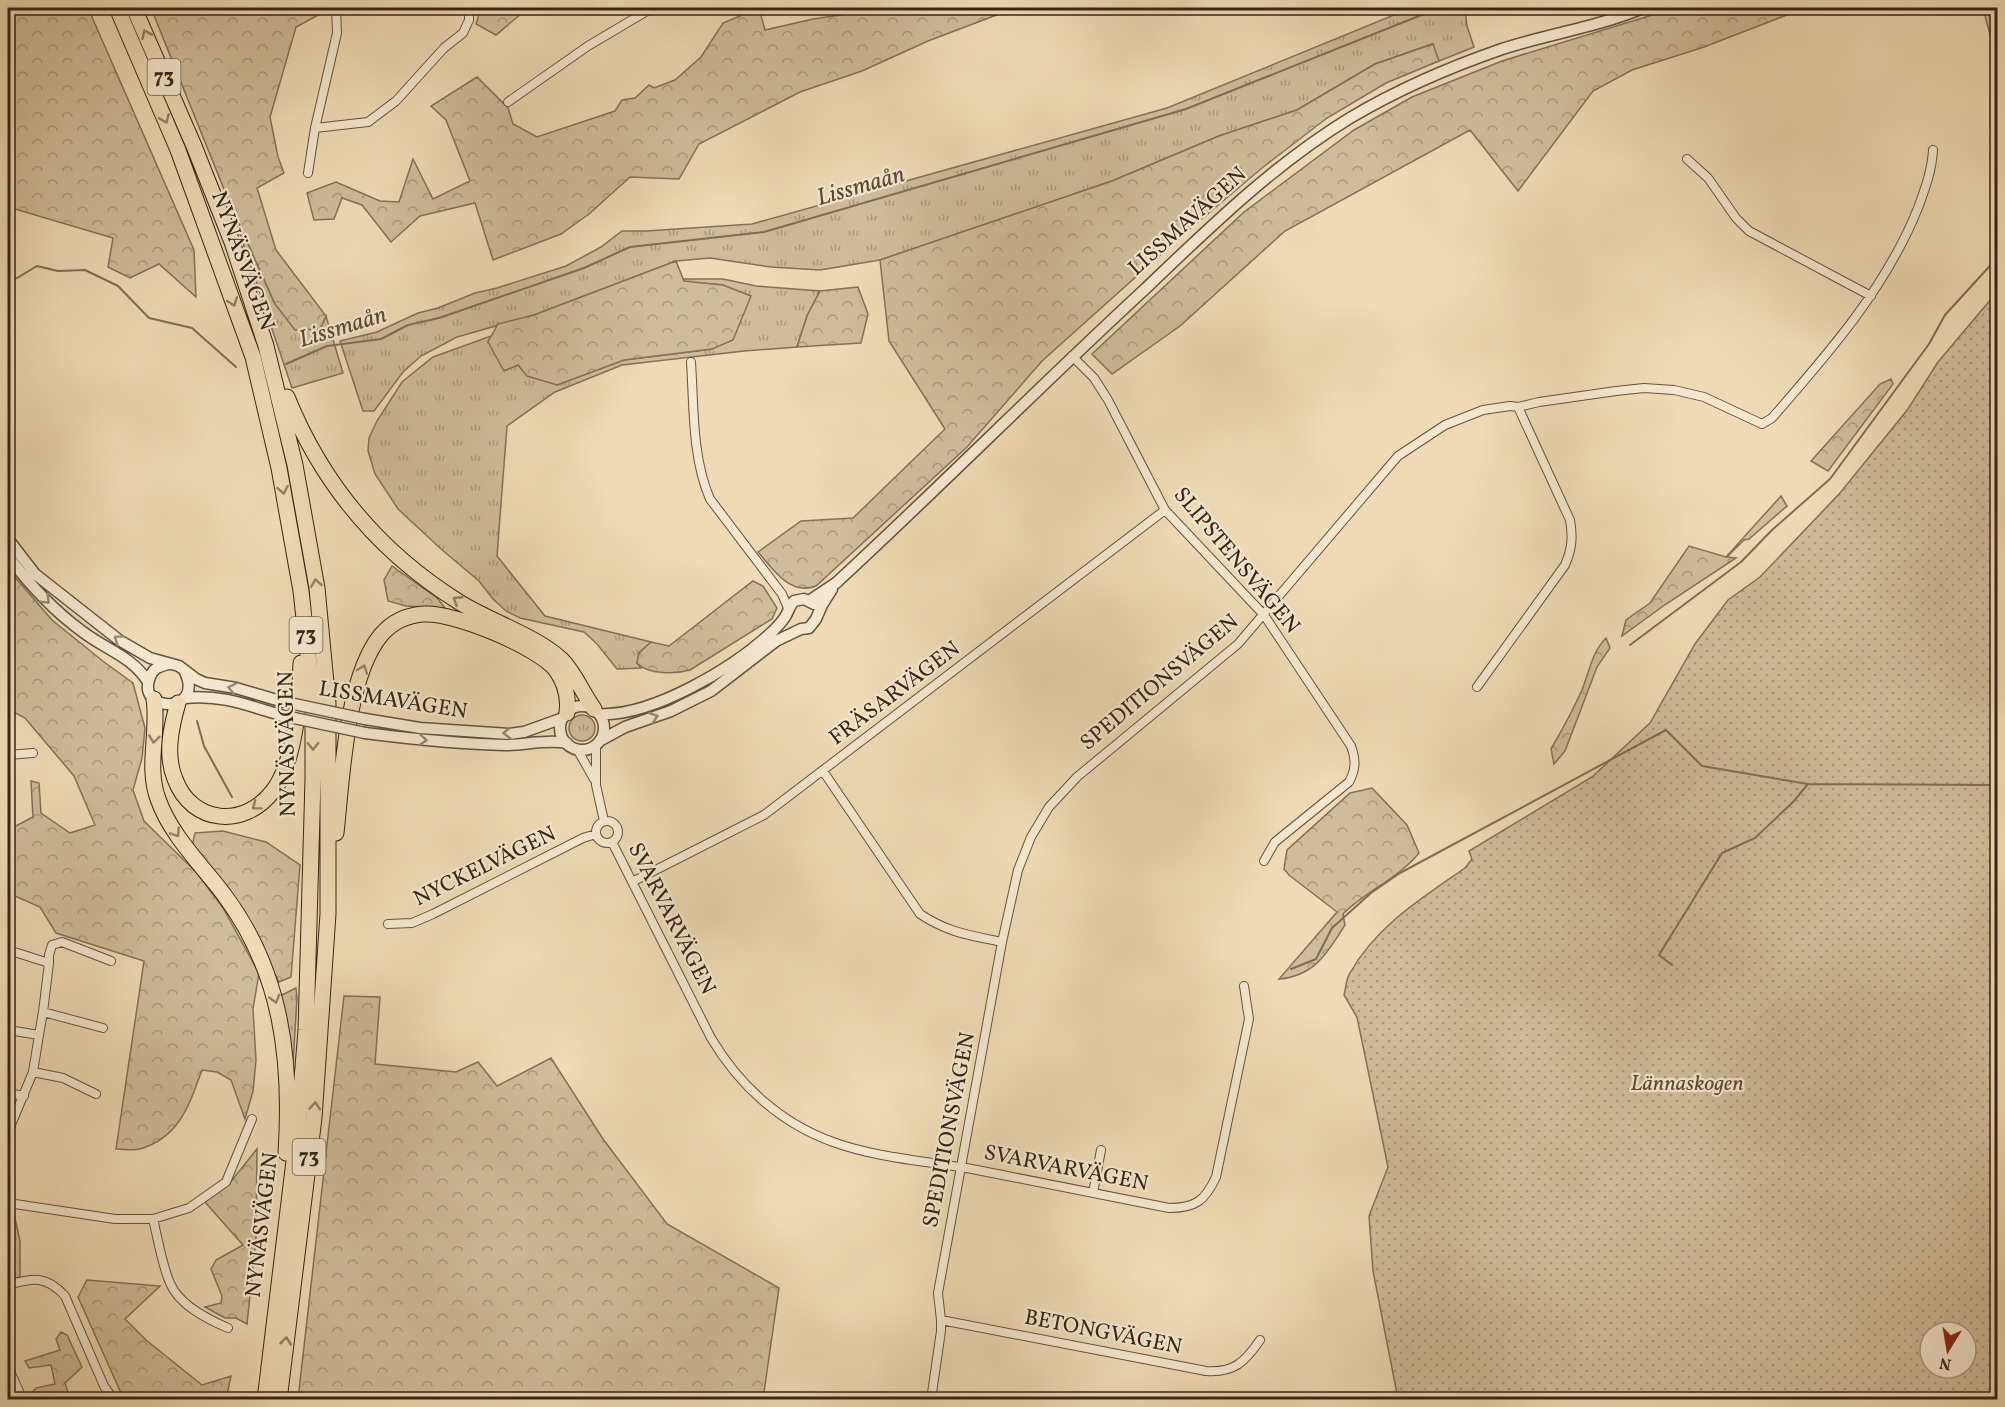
<svg xmlns="http://www.w3.org/2000/svg" width="2005" height="1407" font-family="Vollkorn,serif">
  <style>
    .grass { fill: url(#grass-tufts); stroke: #847058; stroke-width: 1.5 }
    .forest { fill: url(#forest-crowns); stroke: #847058; stroke-width: 1.5 }
    .park { fill: url(#park-dots); stroke: #847058; stroke-width: 1.5; fill-rule: evenodd }
    .lines { fill: none; stroke-linecap: round; stroke-linejoin: round }
    .stream { stroke: #806c55; stroke-width: 2 }
    .minor-casing { stroke: #65523d; stroke-width: 10 }
    .tertiary-casing { stroke: #65523d; stroke-width: 13 }
    .motorway-casing { stroke: #372515; stroke-width: 17 }
    .minor { stroke: #f5e7cf; stroke-width: 8 }
    .tertiary { stroke: #f5e7cf; stroke-width: 10 }
    .motorway { stroke: #efdab5; stroke-width: 15 }
    .tertiary-bridge-casing { stroke: #65523d; stroke-width: 13; stroke-linecap: butt }
    .tertiary-bridge { stroke: #f5e7cf; stroke-width: 10 }
    .oneway { stroke: #938065 }
    .oneway2 { stroke: #968672 }
    .labels { text-anchor: middle; dominant-baseline: central; stroke-width: 4.5; stroke-linejoin: round; paint-order: stroke }
    .shield { fill: #f5e7cf; stroke: #705f4d; stroke-width: 1.5 }
    .shield-label { font-size: 21px; font-weight: bold; fill: #372515 }
    .street-label { font-size: 22px; fill: #372515; stroke: #f5e7cf }
    .park-label { font-size: 22px; font-style: italic; fill: #5d4a36; stroke: #f5e7cf }
    .water-label { font-size: 24px; font-style: italic; fill: #5b4935; stroke: #f5e7cf }
  </style>
  <defs>
    <pattern id="grass-tufts" width="24" height="20" patternUnits="userSpaceOnUse" patternTransform="scale(1.5)"><rect width="24" height="20" fill="#d0bb9a"/><path d="M3 7l-1-3M5 7V3M7 7l1-3M15 17l-1-3M17 17v-4M19 17l1-3" fill="none" stroke="#aa987c"/></pattern>
    <pattern id="forest-crowns" width="20" height="18" patternUnits="userSpaceOnUse" patternTransform="scale(1.5)"><rect width="20" height="18" fill="#d0bb9a"/><path d="M2 6a3 3 0 1 1 6 0M12 15a3 3 0 1 1 6 0" fill="none" stroke="#aa987c"/></pattern>
    <pattern id="park-dots" width="8" height="8" patternUnits="userSpaceOnUse" patternTransform="scale(1.5)"><rect width="8" height="8" fill="#d0bb9a"/><path d="M2 2h.1M6 6h.1" fill="none" stroke="#aa987c" stroke-width="1.8" stroke-linecap="round"/></pattern>
  </defs>
  <rect width="100%" height="100%" fill="#efdab5"/>
  <filter id="stains"><feTurbulence type="fractalNoise" baseFrequency=".00333" numOctaves="4"/><feColorMatrix values="0 0 0 0 .2 0 0 0 0 .09 0 0 0 0 .02 0 0 0 .5 -.17"/></filter>
  <radialGradient id="worn" r=".72"><stop offset=".6" stop-color="#630" stop-opacity="0"/><stop offset="1" stop-color="#630" stop-opacity=".3"/></radialGradient>
  <path class="grass" d="M 1411,8 L 1465,8 L 1467,26 L 1474,47 L 1439,61 L 1432,44 L 1375,64 L 1297,110 L 1219,136 L 1112,181 L 880,260 L 820,270 L 771,267 L 710,258 L 676,261 L 534,315 L 457,337 L 421,356 L 403,372 L 374,411 L 363,411 L 340,341 L 377,332 L 418,313 L 438,308 L 475,293 L 497,288 L 566,266 L 601,247 L 622,231 L 646,231 L 752,224 L 1167,108 Z
    M 228,199 L 275,304 L 320,329 L 326,316 L 343,373 L 292,388 Z
    M 683,279 L 723,279 L 756,286 L 820,291 L 807,316 L 797,347 L 744,351 L 622,365 L 555,392 L 507,426 L 497,556 L 545,616 L 651,642 L 639,653 L 637,663 L 641,668 L 617,669 L 597,644 L 584,632 L 520,618 L 506,611 L 493,599 L 479,581 L 441,549 L 398,509 L 375,474 L 368,451 L 369,438 L 377,421 L 402,382 L 433,357 L 491,336 L 488,342 L 518,364 L 557,385 L 624,360 L 712,349 L 723,285 L 684,282 Z
    M569 728a13 13 0 1 1 26 0a13 13 0 1 1-26 0Z
    M 296,988 L 297,998 L 293,1064 L 278,997 Z"/>
  <path class="forest" d="M 8,8 L 88,8 L 194,250 L 196,297 L 159,264 L 130,278 L 108,267 L 113,238 L 8,207 Z
    M 151,8 L 331,8 L 296,27 L 270,117 L 278,157 L 284,173 L 257,188 L 276,250 L 326,316 L 320,329 L 295,330 L 275,304 L 228,199 Z
    M 481,8 L 528,8 L 496,35 L 476,24 Z
    M 738,8 L 759,8 L 765,30 L 813,19 L 889,8 L 1015,8 L 928,41 L 862,71 L 800,92 L 699,144 L 679,179 L 630,177 L 589,214 L 561,234 L 493,260 L 475,203 L 420,216 L 391,242 L 362,205 L 342,198 L 334,219 L 314,220 L 307,193 L 336,182 L 380,201 L 399,202 L 413,159 L 433,199 L 470,181 L 446,120 L 431,106 L 477,77 L 508,108 L 513,124 L 537,137 L 615,111 L 622,100 L 635,98 L 649,85 L 654,88 L 675,80 L 701,57 L 723,23 L 740,16 Z
    M 1675,8 L 1805,8 L 1704,47 L 1632,70 L 1593,91 L 1518,191 L 1470,130 L 1285,231 L 1180,326 L 1112,374 L 1092,354 L 1244,212 L 1354,130 L 1412,97 L 1502,61 Z
    M 1983,8 L 1997,8 L 1997,61 Z
    M 1433,44 L 1439,61 L 1386,83 L 1327,118 L 1262,168 L 1177,240 L 1042,361 L 967,447 L 816,586 C 790,596 773,569 758,552 L 801,521 L 853,518 L 945,429 L 889,341 L 880,260 L 1112,181 L 1219,136 L 1297,110 L 1375,64 Z
    M 676,261 L 684,281 L 723,285 L 751,296 L 733,340 L 712,349 L 624,360 L 557,385 L 527,376 L 518,365 L 504,371 L 488,342 L 498,324 L 534,315 Z
    M 858,287 L 868,314 L 861,343 L 797,347 L 807,316 L 820,291 Z
    M 1891,379 L 1893,384 L 1828,471 L 1811,461 L 1880,384 Z
    M 1781,496 L 1787,506 L 1749,539 L 1744,540 L 1727,557 L 1736,558 L 1666,604 L 1622,636 L 1626,620 L 1650,603 L 1689,546 L 1726,557 Z
    M 392,566 L 437,598 L 445,608 L 406,606 L 388,601 L 384,580 Z
    M 8,569 L 52,620 L 104,662 L 133,683 L 145,728 L 142,758 L 133,790 L 144,821 L 197,873 L 223,908 L 259,973 L 253,1009 L 256,1060 L 253,1091 L 245,1119 L 231,1080 L 217,1072 L 202,1070 C 189,1105 180,1137 140,1149 C 133,1151 124,1149 116,1149 L 144,961 L 56,933 L 40,907 L 8,893 L 8,830 L 33,817 L 31,781 L 39,783 L 41,813 L 70,833 L 95,825 L 74,776 L 25,718 L 8,709 Z
    M 753,581 L 763,586 L 777,608 L 772,619 L 690,670 C 676,674 648,675 637,663 L 639,653 L 651,642 L 669,646 Z
    M 1606,638 L 1610,648 L 1597,667 L 1565,751 L 1554,764 L 1551,749 C 1562,730 1573,710 1582,690 C 1589,672 1592,652 1606,638 Z
    M 1372,788 L 1407,825 L 1419,853 C 1399,878 1366,891 1343,914 L 1345,925 C 1328,952 1315,976 1279,979 L 1337,912 L 1289,875 L 1284,869 L 1287,850 L 1350,793 Z
    M 223,831 L 266,842 L 300,865 L 291,977 L 279,982 L 250,925 L 192,846 L 195,833 Z
    M 344,996 L 380,997 L 375,1064 L 456,1072 L 478,1062 L 497,1086 L 551,1058 L 603,1139 L 667,1224 L 779,1288 L 763,1399 L 298,1399 Z
    M 257,1149 L 256,1239 L 247,1324 L 236,1318 L 225,1318 L 205,1307 L 221,1303 L 222,1296 L 211,1269 L 216,1260 L 243,1245 L 205,1202 L 229,1184 Z
    M 87,1280 L 160,1286 L 125,1319 L 146,1340 L 202,1385 L 231,1376 L 226,1399 L 135,1399 L 121,1393 L 78,1297 Z
    M 61,1332 L 67,1335 L 82,1367 L 65,1383 L 70,1399 L 34,1399 L 32,1393 L 36,1388 L 55,1384 L 51,1365 L 29,1368 L 25,1361 L 60,1350 L 56,1339 Z"/>
  <path class="park" d="M 1997,292 L 1997,1399 L 1398,1399 L 1373,1271 L 1369,1216 L 1388,1167 L 1357,1017 L 1344,995 C 1346,988 1346,979 1350,973 C 1376,926 1422,898 1465,868 L 1472,859 L 1469,851 L 1592,777 L 1650,723 L 1695,644 L 1728,600 L 1760,577 L 1840,493 L 1908,409 L 1938,362 ZM 1930,1332 L 1966,1332 L 1966,1368 L 1930,1368 Z
    M 13,1209 L 20,1241 L 20,1277 L 8,1280 L 8,1210 Z"/>
  <g class="lines">
    <path class="stream" d="M 8,278 L 17,278 L 37,266 L 58,271 L 85,270 L 118,286 L 149,318 L 192,328 L 236,367
      M 286,364 L 327,346 L 381,339 L 408,325 L 439,318 L 584,268 L 630,247 L 764,232 L 1186,109 L 1439,8
      M 1630,645 L 1741,562 L 1772,530 L 1830,479 L 1929,344 L 1945,315 L 1998,257
      M 197,721 L 204,746 L 232,797
      M 1672,965 L 1659,955 L 1722,853 L 1755,838 L 1793,802 L 1808,784
      M 1291,969 L 1316,959 L 1332,928 L 1371,893 L 1400,873 L 1666,730 L 1702,766 L 1808,784 L 1998,785"/>
    <g class="minor-casing">
      <path id="minor" d="M 508,102 L 588,46 L 652,8
        M 315,128 L 368,122 L 396,101 L 444,48 L 463,33 L 469,20 L 469,8
        M 1687,159 L 1708,178 L 1736,218 L 1749,231 L 1871,296
        M 308,173 L 315,128 L 337,33 L 336,8
        M 1072,356 L 1094,378 L 1108,400 L 1165,510 L 1264,615 L 1351,746 C 1356,760 1356,769 1349,782 L 1275,842 L 1264,861
        M 691,362 C 694,407 692,458 710,499 L 782,594 L 788,608
        M 1477,687 L 1565,565 C 1572,549 1573,537 1570,520 L 1518,407
        M 596,745 L 596,785 L 604,821
        M 577,749 L 594,779
        M 8,755 L 33,753
        M 823,771 L 920,914 C 949,933 969,935 1002,942
        M596 832a11 11 0 1 1 22 0a11 11 0 1 1-22 0Z
        M 612,842 L 711,1038 C 739,1085 780,1123 833,1142 C 877,1158 926,1161 972,1169 C 1037,1182 1103,1195 1169,1208 C 1195,1208 1205,1201 1216,1177 L 1249,1019 L 1244,986
        M 632,882 L 764,815 L 1165,510
        M 388,924 L 412,923 L 433,914 L 583,838 L 596,834
        M 8,950 L 49,963 L 49,955 L 52,945 L 62,942 L 111,961
        M 49,963 L 43,1012 L 103,1028
        M 8,1030 L 39,1035 L 43,1012
        M 39,1035 L 33,1072 L 63,1078 L 96,1094
        M 8,1093 L 24,1096
        M 8,1132 L 33,1072
        M 1093,1193 L 1101,1150
        M 8,1205 L 15,1204 L 115,1219 L 153,1219 L 189,1208 L 226,1182 L 252,1119
        M 153,1219 C 158,1239 162,1265 170,1283 C 179,1305 207,1319 228,1328
        M 8,1285 C 33,1278 46,1275 65,1296 L 104,1386 L 114,1400
        M 1260,1340 C 1245,1362 1234,1373 1206,1371 L 941,1320 L 938,1293 L 1002,942 L 1018,870 L 1031,837 L 1049,807 L 1077,777 L 1238,644 L 1398,456 L 1445,425 L 1483,410 L 1510,406 L 1518,407 L 1539,402 L 1616,391 L 1644,388 L 1674,390 L 1704,397 L 1762,424 L 1772,418 C 1828,354 1886,288 1918,208 C 1925,189 1932,170 1933,150
        M 8,1367 L 23,1400
        M 931,1400 L 941,1331 L 941,1320"/>
    </g>
    <g class="tertiary-casing">
      <path id="tertiary" d="M 8,539 L 35,574 L 119,640 L 150,658 L 179,666 L 196,679 L 205,683 L 236,688 L 280,701
        M 8,556 C 29,584 54,611 83,632 C 105,649 133,657 148,682
        M 809,601 L 836,583 C 940,487 1040,386 1144,290 C 1209,228 1273,165 1350,118 C 1397,90 1450,67 1502,49 C 1548,34 1598,27 1643,8
        M 169,664 C 160,666 153,668 150,677 C 135,713 205,715 185,672
        M 185,698 C 219,694 247,705 280,715
        M560 728a22 22 0 1 1 44 0a22 22 0 1 1-44 0Z
        M 599,714 C 652,717 735,667 773,631 C 777,627 782,622 785,617 C 789,611 789,606 794,601 L 804,599 L 814,604
        M 365,719 L 420,728 L 509,734 L 524,732 L 563,718
        M 365,733 C 412,739 459,744 506,745 C 526,745 547,739 567,743
        M 601,740 L 625,727 L 671,711 L 711,691 L 776,641 L 801,629 L 809,628 L 816,619 L 822,605 L 832,589"/>
    </g>
    <g class="motorway-casing">
      <path id="motorway" d="M 117,8 L 178,150 L 253,357 L 279,468 L 301,591 L 313,700 L 313,779 L 306,1030 L 298,1128 L 265,1400
        M 134,8 L 194,146 L 232,242 L 266,346 L 295,465 L 317,588 L 328,704 L 328,914 L 314,1118 L 279,1400
        M 287,397 C 322,484 379,552 459,602 C 491,622 535,635 562,660 C 575,673 583,694 594,709
        M 154,699 C 159,733 146,766 158,799 C 171,836 202,865 225,896 C 282,973 292,1060 286,1153
        M 178,703 C 171,727 165,755 175,779 C 192,825 245,828 273,791 C 295,763 300,698 301,663
        M 336,833 C 342,779 346,677 381,635 C 392,622 407,615 424,614 C 454,612 538,647 556,670 C 566,684 569,697 567,713"/>
    </g>
    <use href="#minor" class="minor"/>
    <use href="#tertiary" class="tertiary"/>
    <use href="#motorway" class="motorway"/>
    <g class="tertiary-bridge-casing">
      <path id="tertiary-bridge" d="M 280,701 L 365,719
        M 280,715 L 365,733"/>
    </g>
    <use href="#tertiary-bridge" class="tertiary-bridge"/>
  </g>
  <defs><path id="oneway-chevron" d="M-2-3.5L2.5 0L-2 3.5" fill="none" stroke-width="1.6" stroke-linecap="round" stroke-linejoin="round" transform="scale(1.5)"/></defs>
  <g class="oneway">
    <use href="#oneway-chevron" transform="translate(146 34) rotate(-114)"/>
    <use href="#oneway-chevron" transform="translate(165 119) rotate(67)"/>
    <use href="#oneway-chevron" transform="translate(233 302) rotate(70)"/>
    <use href="#oneway-chevron" transform="translate(283 490) rotate(80)"/>
    <use href="#oneway-chevron" transform="translate(316 583) rotate(-99)"/>
    <use href="#oneway-chevron" transform="translate(457 600) rotate(-147)"/>
    <use href="#oneway-chevron" transform="translate(363 669) rotate(-70)"/>
    <use href="#oneway-chevron" transform="translate(154 739) rotate(97)"/>
    <use href="#oneway-chevron" transform="translate(313 746) rotate(90)"/>
    <use href="#oneway-chevron" transform="translate(256 806) rotate(143)"/>
    <use href="#oneway-chevron" transform="translate(176 833) rotate(56)"/>
    <use href="#oneway-chevron" transform="translate(275 999) rotate(75)"/>
    <use href="#oneway-chevron" transform="translate(315 1106) rotate(-86)"/>
    <use href="#oneway-chevron" transform="translate(286 1341) rotate(-83)"/>
  </g>
  <g class="oneway2">
    <use href="#oneway-chevron" transform="translate(46 600) rotate(44)"/>
    <use href="#oneway-chevron" transform="translate(118 639) rotate(-145)"/>
    <use href="#oneway-chevron" transform="translate(232 688) rotate(-168)"/>
    <use href="#oneway-chevron" transform="translate(654 717) rotate(-19)"/>
    <use href="#oneway-chevron" transform="translate(507 733) rotate(179)"/>
    <use href="#oneway-chevron" transform="translate(423 740) rotate(5)"/>
  </g>
  <g class="labels">
    <g class="shield">
      <rect x="147.5" y="59" width="33" height="36" rx="4.5"/>
      <rect x="289.5" y="617" width="33" height="36" rx="4.5"/>
      <rect x="292.5" y="1139" width="33" height="36" rx="4.5"/>
    </g>
    <g class="shield-label">
      <text x="164" y="77">73</text>
      <text x="306" y="635">73</text>
      <text x="309" y="1157">73</text>
    </g>
    <g class="street-label">
      <text transform="translate(1188 222) rotate(-42)">LISSMAVÄGEN</text>
      <text transform="translate(242 261) rotate(70)">NYNÄSVÄGEN</text>
      <text transform="translate(1236 561) rotate(50)">SLIPSTENSVÄGEN</text>
      <text transform="translate(1160 683) rotate(-40)">SPEDITIONSVÄGEN</text>
      <text transform="translate(895 694) rotate(-37)">FRÄSARVÄGEN</text>
      <text transform="translate(393 701) rotate(9)">LISSMAVÄGEN</text>
      <text transform="translate(288 744) rotate(-91)">NYNÄSVÄGEN</text>
      <text transform="translate(485 867) rotate(-26)">NYCKELVÄGEN</text>
      <text transform="translate(671 919) rotate(63)">SVARVARVÄGEN</text>
      <text transform="translate(950 1130) rotate(-79)">SPEDITIONSVÄGEN</text>
      <text transform="translate(1066 1169) rotate(11)">SVARVARVÄGEN</text>
      <text transform="translate(263 1225) rotate(-83)">NYNÄSVÄGEN</text>
      <text transform="translate(1103 1333) rotate(11)">BETONGVÄGEN</text>
    </g>
    <g class="park-label">
      <text x="1687" y="1084">Lännaskogen</text>
    </g>
    <g class="water-label">
      <text transform="translate(861 187) rotate(-16)">Lissmaån</text>
      <text transform="translate(343 328) rotate(-17)">Lissmaån</text>
    </g>
  </g>
  <rect width="2005" height="1407" fill="none" stroke="#efdab5" stroke-width="30"/>
  <rect x="9" y="9" width="1987" height="1389" fill="none" stroke="#372515" stroke-width="3"/>
  <rect x="15" y="15" width="1975" height="1377" fill="none" stroke="#372515" stroke-width="1.5"/>
  <g transform="translate(1948 1350) rotate(191)"><circle r="28" fill="#f5e7cf" stroke="#a99985" stroke-width="1.5"/>
  <path d="M0-4.5L10 22L0 15L-10 22Z" fill="#8f2418"/>
  <text y="-9" font-size="16" font-weight="bold" text-anchor="middle" fill="#372515">N</text>
  </g>
  <rect width="100%" height="100%" filter="url(#stains)"/>
  <rect width="100%" height="100%" fill="url(#worn)"/>
</svg>
